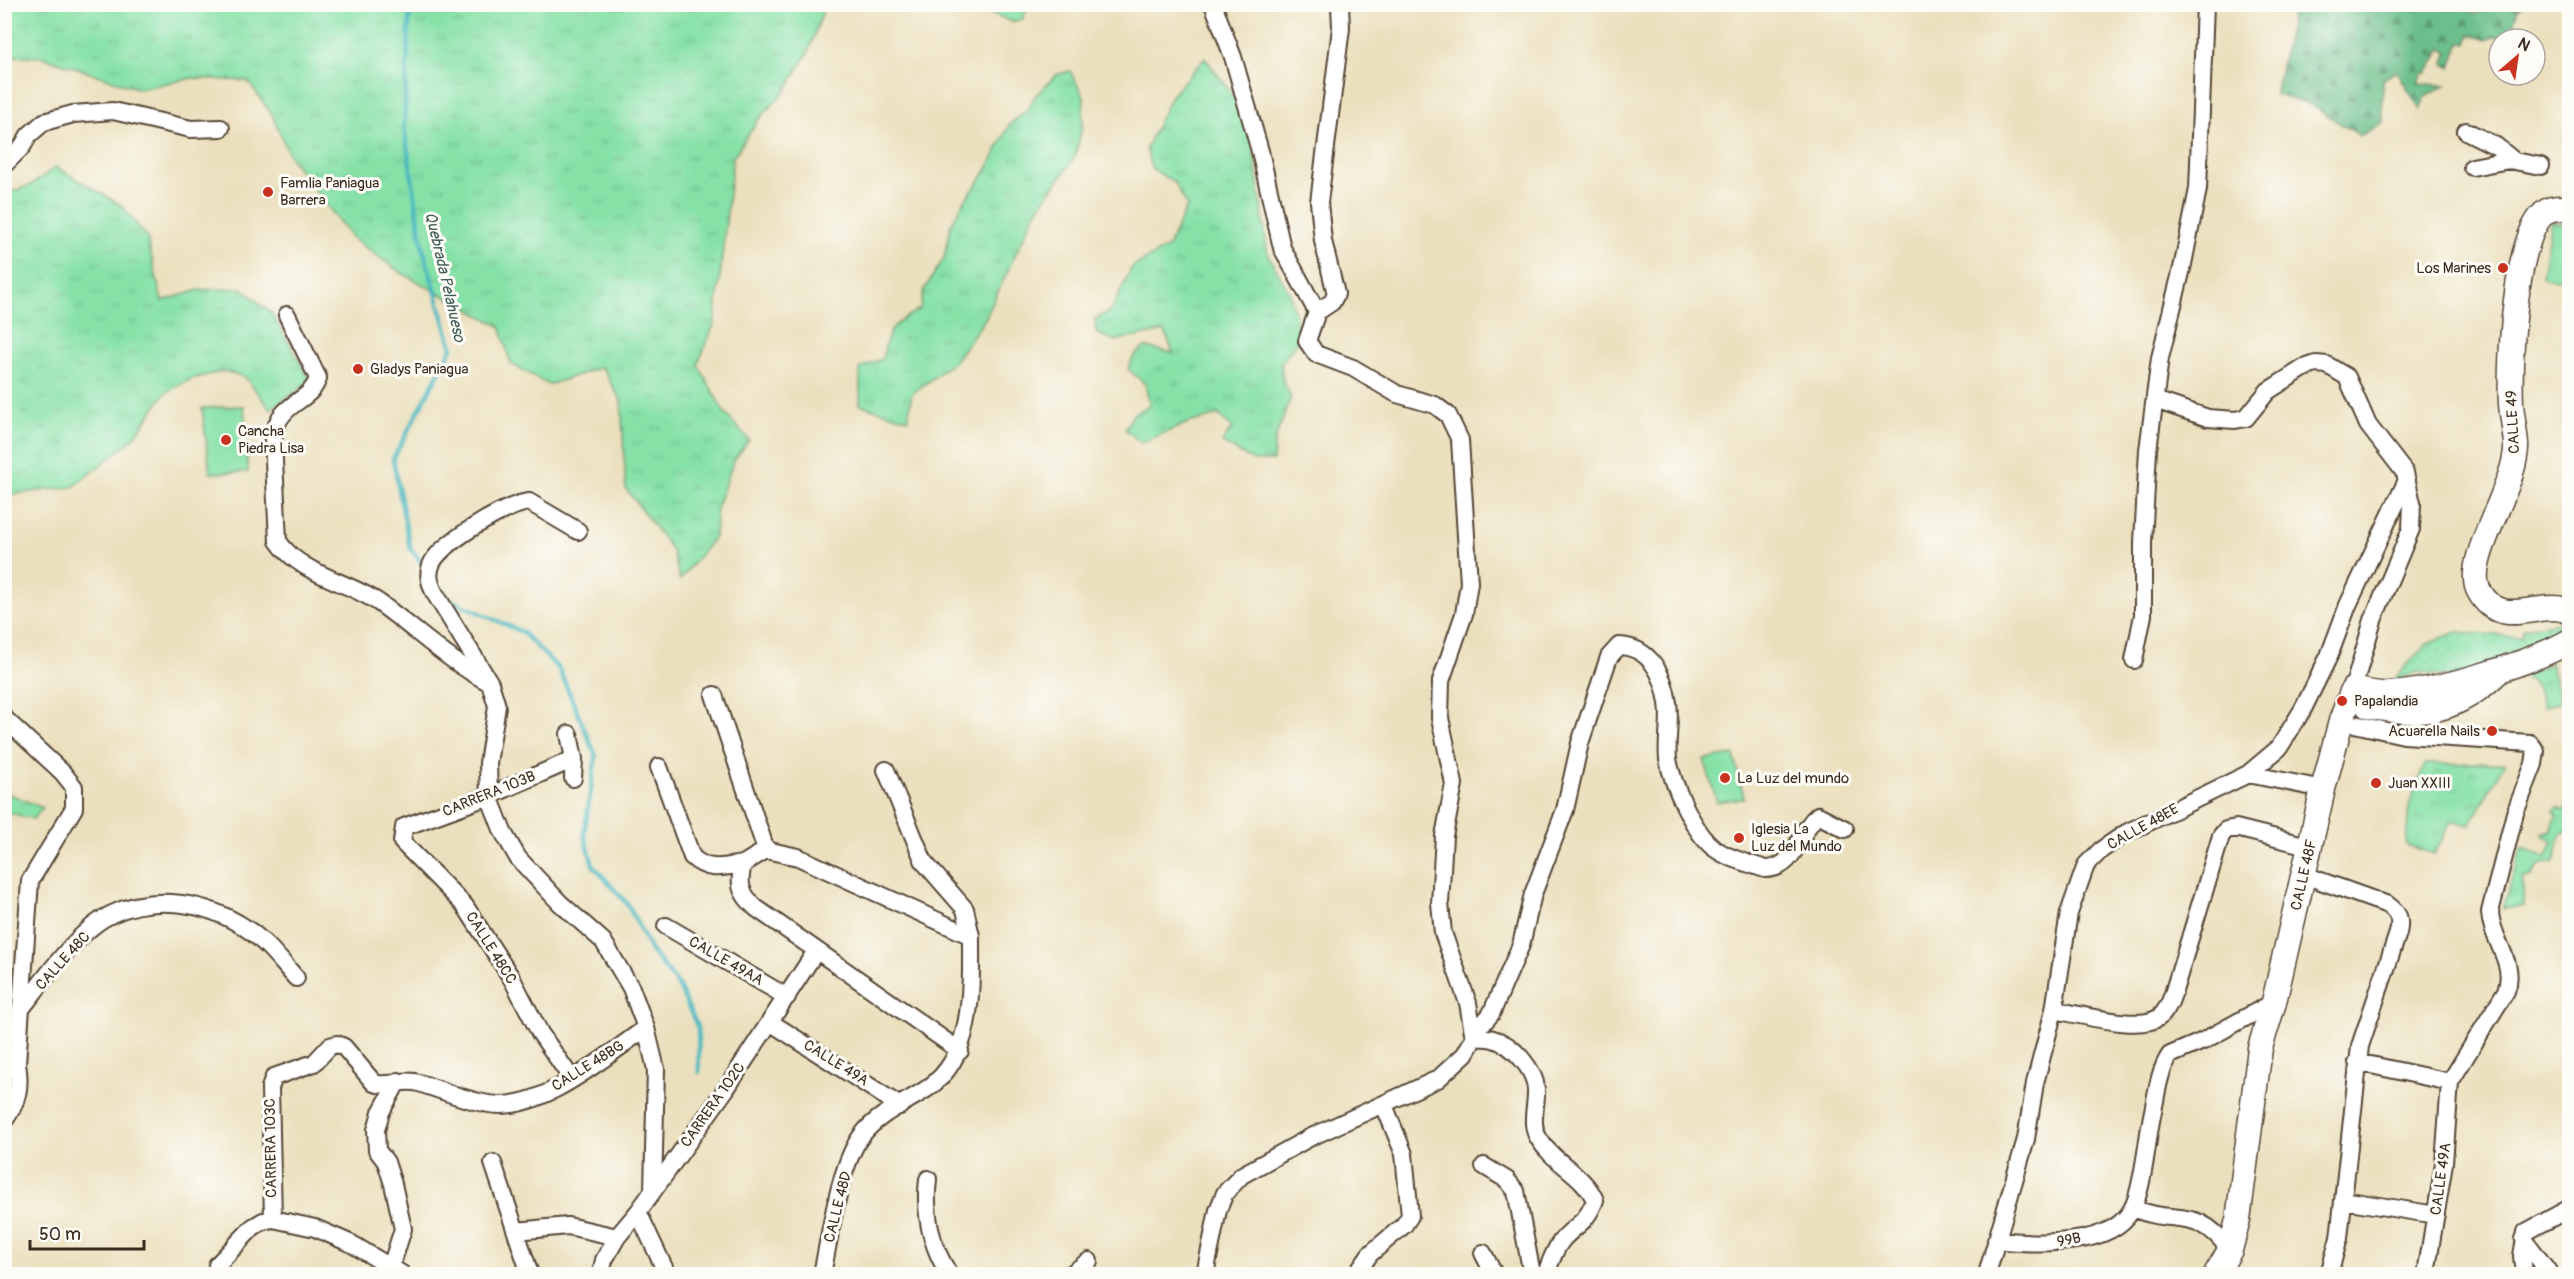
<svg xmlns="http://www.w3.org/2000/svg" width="2574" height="1279" font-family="Pangolin,sans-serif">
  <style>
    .grass { fill: url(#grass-tufts); stroke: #608662; stroke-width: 1.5 }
    .forest { fill: url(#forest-firs); stroke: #547455; stroke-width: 1.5 }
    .park { fill: url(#park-dots); stroke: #608662; stroke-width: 1.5 }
    .pitch { fill: #86e1a7; stroke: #608662; stroke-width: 1.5 }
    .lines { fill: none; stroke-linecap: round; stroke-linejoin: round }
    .stream { stroke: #48b8bf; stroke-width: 4.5 }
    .street-casing { stroke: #554536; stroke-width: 20 }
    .secondary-casing { stroke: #554536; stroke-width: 27 }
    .street { stroke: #fff; stroke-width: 16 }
    .secondary { stroke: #fff; stroke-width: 24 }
    .poi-dot { fill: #c8321e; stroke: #fdfcf7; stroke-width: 2 }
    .labels { text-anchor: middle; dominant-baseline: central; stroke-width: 6; stroke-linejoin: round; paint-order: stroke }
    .poi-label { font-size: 15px; fill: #3b2a1e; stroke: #fdfcf7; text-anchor: start }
    .street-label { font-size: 15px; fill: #3b2a1e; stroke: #fdfcf7 }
    .water-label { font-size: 16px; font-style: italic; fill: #405c56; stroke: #fdfcf7 }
  </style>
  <defs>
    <pattern id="grass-tufts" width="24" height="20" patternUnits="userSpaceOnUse" patternTransform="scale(1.5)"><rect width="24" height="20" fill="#86e1a7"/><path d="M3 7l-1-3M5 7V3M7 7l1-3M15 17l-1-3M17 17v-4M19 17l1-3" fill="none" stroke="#75c18f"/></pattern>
    <pattern id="forest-firs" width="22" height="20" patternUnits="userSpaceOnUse" patternTransform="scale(1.5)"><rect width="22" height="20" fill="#6cbf8c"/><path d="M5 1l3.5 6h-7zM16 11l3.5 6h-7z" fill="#5a9b72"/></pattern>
    <pattern id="park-dots" width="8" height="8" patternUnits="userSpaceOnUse" patternTransform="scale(1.5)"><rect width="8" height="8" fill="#86e1a7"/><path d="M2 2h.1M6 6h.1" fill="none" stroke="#75c18f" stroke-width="1.8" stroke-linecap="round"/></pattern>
  </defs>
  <rect width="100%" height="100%" fill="#fdfcf7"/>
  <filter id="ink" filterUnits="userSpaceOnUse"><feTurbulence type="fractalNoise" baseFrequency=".0167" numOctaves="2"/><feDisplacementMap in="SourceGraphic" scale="12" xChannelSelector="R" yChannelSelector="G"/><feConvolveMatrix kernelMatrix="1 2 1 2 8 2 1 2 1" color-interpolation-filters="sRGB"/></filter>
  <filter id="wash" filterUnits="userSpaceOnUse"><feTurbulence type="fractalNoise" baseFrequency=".008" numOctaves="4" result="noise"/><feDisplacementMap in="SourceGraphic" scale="24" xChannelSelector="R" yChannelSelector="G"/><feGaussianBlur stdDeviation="1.35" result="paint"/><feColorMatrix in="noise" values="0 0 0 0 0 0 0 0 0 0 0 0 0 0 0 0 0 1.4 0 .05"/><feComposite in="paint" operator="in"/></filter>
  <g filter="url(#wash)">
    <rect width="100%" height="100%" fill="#ebe0bd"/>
    <path class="grass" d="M 5,4 L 825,5 L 808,53 L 786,90 L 758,120 L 733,157 L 715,322 L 698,364 L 724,412 L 749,440 L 734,460 L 717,506 L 715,536 L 680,580 L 672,550 L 626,489 L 621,401 L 602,367 L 549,385 L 511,364 L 500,326 L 400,272 L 352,238 L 291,159 L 272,115 L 248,81 L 192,78 L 139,89 L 43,57 L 5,56 Z
      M 970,5 L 1028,5 L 1023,19 L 1012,22 Z
      M 1205,58 L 1241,105 L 1251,133 L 1268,254 L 1290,294 L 1300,337 L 1281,364 L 1283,382 L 1291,397 L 1275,439 L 1273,461 L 1254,461 L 1222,443 L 1232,428 L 1219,415 L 1188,423 L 1141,443 L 1125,429 L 1134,413 L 1150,406 L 1145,384 L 1128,369 L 1134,356 L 1144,347 L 1173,353 L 1165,331 L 1115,341 L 1096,333 L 1095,319 L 1111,311 L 1132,267 L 1168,247 L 1187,206 L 1175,183 L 1151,168 L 1146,148 L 1171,96 Z
      M 1070,71 L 1084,97 L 1082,127 L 1075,157 L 1035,213 L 985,319 L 955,361 L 912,394 L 908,419 L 860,405 L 860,368 L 882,359 C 889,328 892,324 920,309 L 924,290 L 944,258 L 951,224 L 964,201 L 986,172 L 1010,124 L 1028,109 L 1035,96 L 1056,75 Z
      M 56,167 L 121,205 L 147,237 L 162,301 L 199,290 L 242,288 L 272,314 L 311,381 L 270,409 L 245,377 L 224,371 L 191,379 L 165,393 L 133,439 L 73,487 L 5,495 L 4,194 L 31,185 Z
      M 2551,664 L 2560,703 L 2544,707 L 2535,685 L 2522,675 Z
      M 2505,763 L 2470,825 L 2452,821 L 2434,854 L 2406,845 L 2409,805 L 2425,764 Z
      M 5,790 L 7,793 L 43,808 L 33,819 L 5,812 Z
      M 2568,804 L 2569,830 L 2560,834 L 2554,862 C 2543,864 2535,866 2531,877 L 2523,879 L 2523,906 L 2503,909 L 2522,847 L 2546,858 L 2553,841 L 2544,836 L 2543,833 L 2552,830 L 2553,821 L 2558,816 L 2554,811 L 2557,807 L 2564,810 Z"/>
    <path class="forest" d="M 2310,4 L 2461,5 L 2475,14 L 2484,5 L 2526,5 L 2518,9 L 2509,39 L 2494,36 L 2487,40 L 2470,34 L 2467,44 L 2460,42 L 2451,68 L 2444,64 L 2449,52 L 2442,48 L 2427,73 L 2423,73 L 2418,84 L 2446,85 L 2425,97 L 2420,110 L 2397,71 L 2382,80 L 2383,123 L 2360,136 L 2308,103 L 2275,95 L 2293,9 Z"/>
    <path class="park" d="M 2559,622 L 2565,624 L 2565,633 L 2455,678 L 2417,672 L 2390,683 L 2428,643 L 2457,632 L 2521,637 L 2524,628 Z"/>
    <path class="pitch" d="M 2551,221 L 2569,225 L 2569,282 L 2542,277 Z
      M 244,406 L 248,472 L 210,473 L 202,408 Z
      M 1734,755 L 1744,798 L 1717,802 L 1704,759 Z"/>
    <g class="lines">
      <path class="stream" d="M 410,4 L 404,126 L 423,249 L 452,348 L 393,459 L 410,548 L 426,568
        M 442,589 L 449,599 L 522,632 L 559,669 L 596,756 L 584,834 L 593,865 L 628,905 L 651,951 L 678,985 L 698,1028 L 699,1072"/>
    </g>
  </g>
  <g filter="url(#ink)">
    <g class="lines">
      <g class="street-casing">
        <path id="street" d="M 2466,131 L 2496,146 L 2513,160
          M 4,165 L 22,147 L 29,135 L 44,122 L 73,114 L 113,111 L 191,129 L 221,128
          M 2472,167 L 2509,160 L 2541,166
          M 1317,312 L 1332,302 L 1336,294 L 1323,241 L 1319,202 L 1341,28 L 1340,4
          M 287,315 L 318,378 C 313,396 295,400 284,413 C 277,420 275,430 273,440 L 278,541 C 301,575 345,580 378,602 C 416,629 448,661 490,683
          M 2155,400 L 2208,418 L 2235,420 L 2246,418 L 2268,391 L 2304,368 L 2316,364 L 2327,365 L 2347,377 L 2368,425 L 2405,473 L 2412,503 L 2411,529 L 2373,620 L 2353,689
          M 578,531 L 529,502 C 507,504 445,541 433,561 C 427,572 429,581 434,592 L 490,683 L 497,706 L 488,763 L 489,796 L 503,832 L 518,858 L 560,903 L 603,941 L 631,988 L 646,1028 L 656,1069 L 653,1191
          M 2134,660 L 2143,615 L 2143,542 L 2148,450 L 2160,358 L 2183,264 L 2198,189 L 2205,4
          M 714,695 L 766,850
          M 4,718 L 63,773 L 74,787 L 74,808 L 30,881 L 17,1064 C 21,1086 18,1102 4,1121
          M 2341,721 L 2404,735 L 2530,743 L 2536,751 L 2534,764 L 2515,813 L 2490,912 C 2491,940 2517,963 2506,991 L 2450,1082 L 2444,1163 L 2426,1274
          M 569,734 L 574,759 L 573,778
          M 659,767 L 692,857 C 708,872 723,867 743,864
          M 886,770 L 924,862 L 965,909 L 971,936
          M 2248,774 L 2323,789
          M 2304,875 L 2388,905 C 2399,913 2401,919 2398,933 L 2360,1046 L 2339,1238 L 2329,1274
          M 666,926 L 787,997
          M 20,1010 C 44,981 77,930 112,914 C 154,894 206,902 244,927 C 265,940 280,960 296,978
          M 2054,1010 C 2078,1014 2139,1031 2158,1018 C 2166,1013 2170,1003 2173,994 L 2221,836 L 2226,830 L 2236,828 L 2312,847
          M 770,1022 L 900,1106
          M 1474,1026 L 1484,1022 L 1491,1014 L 1521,945 L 1533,894 L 1565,810 L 1580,743 L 1609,657 L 1619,646 C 1650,647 1664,675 1668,703 C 1671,721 1666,740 1668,759 C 1672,783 1694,833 1714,848 C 1728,859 1749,863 1765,869 C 1797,869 1797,832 1818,815 L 1845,829
          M 1474,1038 C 1480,1038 1487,1037 1493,1039 C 1513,1044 1535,1070 1536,1089 C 1537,1106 1529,1124 1539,1139 C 1554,1164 1583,1173 1595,1200 C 1586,1224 1576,1224 1562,1240 C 1554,1250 1550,1263 1546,1274
          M 2357,1062 L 2450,1082
          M 572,1079 L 540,1033 L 512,979 L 465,906 L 402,842 L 404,827 L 489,796 L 574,759
          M 493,1163 L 530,1274
          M 1484,1166 L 1507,1180 L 1516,1191 L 1532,1274
          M 928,1179 C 924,1214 930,1244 949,1274
          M 2343,1200 L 2436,1215
          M 2133,1208 C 2176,1227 2195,1203 2230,1250
          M 638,1212 L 667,1274
          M 273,1219 L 270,1088 L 274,1077 L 314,1063 L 330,1046 L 337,1044 L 344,1047 L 374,1083 C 388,1088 403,1078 419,1083 C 442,1090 464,1100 489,1104 C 541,1113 605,1056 646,1028
          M 516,1231 L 568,1226 L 617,1237
          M 2524,1239 L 2550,1274
          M 1996,1240 C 2034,1244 2116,1249 2134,1205 C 2144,1183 2147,1137 2153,1111 C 2157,1092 2159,1071 2170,1055 L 2203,1041 L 2274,1002
          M 1483,1253 L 1494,1274
          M 217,1265 L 253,1227 L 263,1221 L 273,1219 L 315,1228 L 352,1244 L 402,1274
          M 386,1274 L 390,1270 L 403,1229 L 393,1184 L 386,1162 L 377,1150 L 376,1130 L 381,1112 L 398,1081
          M 601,1274 L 604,1260 L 617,1237 L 638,1212 L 726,1089 L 816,951
          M 822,1274 C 830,1237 839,1165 862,1135 C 879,1113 906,1103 928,1088 C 975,1056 971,986 971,936 L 798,857 L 766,850 L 743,864 C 738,885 740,893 756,908 L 960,1051
          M 1071,1274 L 1089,1261
          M 1205,1274 L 1218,1210 L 1225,1193 L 1242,1175 L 1309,1138 L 1438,1079 L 1465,1054 L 1474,1038 L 1468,1003 L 1443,933 L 1440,903 L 1444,836 L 1454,784 L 1440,718 L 1441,681 L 1464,614 L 1469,583 L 1460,440 L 1448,415 L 1435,405 L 1397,394 L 1353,368 L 1316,354 L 1307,341 L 1317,312 L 1282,248 L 1260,151 L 1233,57 L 1213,4
          M 1356,1274 L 1370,1254 L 1404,1225 L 1410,1216 L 1404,1154 L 1384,1105
          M 1987,1274 L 2026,1139 L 2035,1083 L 2054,1010 L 2069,913 L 2086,865 L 2101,850 L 2126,833 L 2248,774 L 2279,748 L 2303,709 L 2329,656 L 2348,605 L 2407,480
          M 2524,1274 L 2522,1256 L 2526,1232 L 2570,1208"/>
      </g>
      <g class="secondary-casing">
        <path id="secondary" d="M 2570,208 C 2562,208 2554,207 2547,211 C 2514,231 2509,367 2511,404 C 2512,417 2515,431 2516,444 C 2518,485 2462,561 2479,591 C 2502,633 2541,597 2570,612
          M 2368,706 C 2424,718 2458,711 2498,672
          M 2216,1274 L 2230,1250 L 2238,1220 L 2260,1048 L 2274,1002 L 2323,789 L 2341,721 L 2353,689 C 2365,692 2377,695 2389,694 C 2436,692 2529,664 2570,641"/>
      </g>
      <use href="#street" class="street"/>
      <use href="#secondary" class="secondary"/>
    </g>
  </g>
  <g class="poi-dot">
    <circle cx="268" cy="192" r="6"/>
    <circle cx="2503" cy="268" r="6"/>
    <circle cx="358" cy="369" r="6"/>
    <circle cx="226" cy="440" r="6"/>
    <circle cx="2342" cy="701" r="6"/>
    <circle cx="2492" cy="731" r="6"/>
    <circle cx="1725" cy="778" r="6"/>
    <circle cx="2376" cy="783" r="6"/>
    <circle cx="1739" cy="838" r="6"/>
  </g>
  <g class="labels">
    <g class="poi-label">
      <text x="280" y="183">Famlia Paniagua<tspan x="280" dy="17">Barrera</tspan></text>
      <text x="2491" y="268" text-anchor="end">Los Marines</text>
      <text x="370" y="369">Gladys Paniagua</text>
      <text x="238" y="431">Cancha<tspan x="238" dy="17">Piedra Lisa</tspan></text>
      <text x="2354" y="701">Papalandia</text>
      <text x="2480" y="731" text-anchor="end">Acuarella Nails</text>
      <text x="1737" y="778">La Luz del mundo</text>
      <text x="2388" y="783">Juan XXIII</text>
      <text x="1751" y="829">Iglesia La<tspan x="1751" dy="17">Luz del Mundo</tspan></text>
    </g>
    <g class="street-label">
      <text transform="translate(2513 422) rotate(-93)">CALLE 49</text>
      <text transform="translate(489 794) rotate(-22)">CARRERA 103B</text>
      <text transform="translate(2143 827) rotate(-29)">CALLE 48EE</text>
      <text transform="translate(2304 875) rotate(-77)">CALLE 48F</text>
      <text transform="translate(491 948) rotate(58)">CALLE 48CC</text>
      <text transform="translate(63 961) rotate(-48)">CALLE 48C</text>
      <text transform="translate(726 961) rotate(30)">CALLE 49AA</text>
      <text transform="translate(836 1063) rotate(32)">CALLE 49A</text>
      <text transform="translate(588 1066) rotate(-32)">CALLE 48BG</text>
      <text transform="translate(713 1105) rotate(-55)">CARRERA 102C</text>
      <text transform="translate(271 1148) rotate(-91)">CARRERA 103C</text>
      <text transform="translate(2441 1179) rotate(-82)">CALLE 49A</text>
      <text transform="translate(838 1207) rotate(-76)">CALLE 48D</text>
      <text transform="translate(2069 1240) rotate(-11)">99B</text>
    </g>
    <g class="water-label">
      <text transform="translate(445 277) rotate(77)">Quebrada Pelahueso</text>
    </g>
  </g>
  <rect width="2574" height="1279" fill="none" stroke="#fdfcf7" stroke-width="24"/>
  <g transform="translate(2517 57) rotate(29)"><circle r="28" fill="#fdfcf7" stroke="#afa8a0" stroke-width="1.5"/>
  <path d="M0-4.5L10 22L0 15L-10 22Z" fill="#c8321e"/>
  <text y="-9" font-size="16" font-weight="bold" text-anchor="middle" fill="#3b2a1e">N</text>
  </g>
  <path d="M30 1240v9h114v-9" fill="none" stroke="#3b2a1e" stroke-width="3"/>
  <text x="39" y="1240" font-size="18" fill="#3b2a1e" stroke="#fdfcf7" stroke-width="4.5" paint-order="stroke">50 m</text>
</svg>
